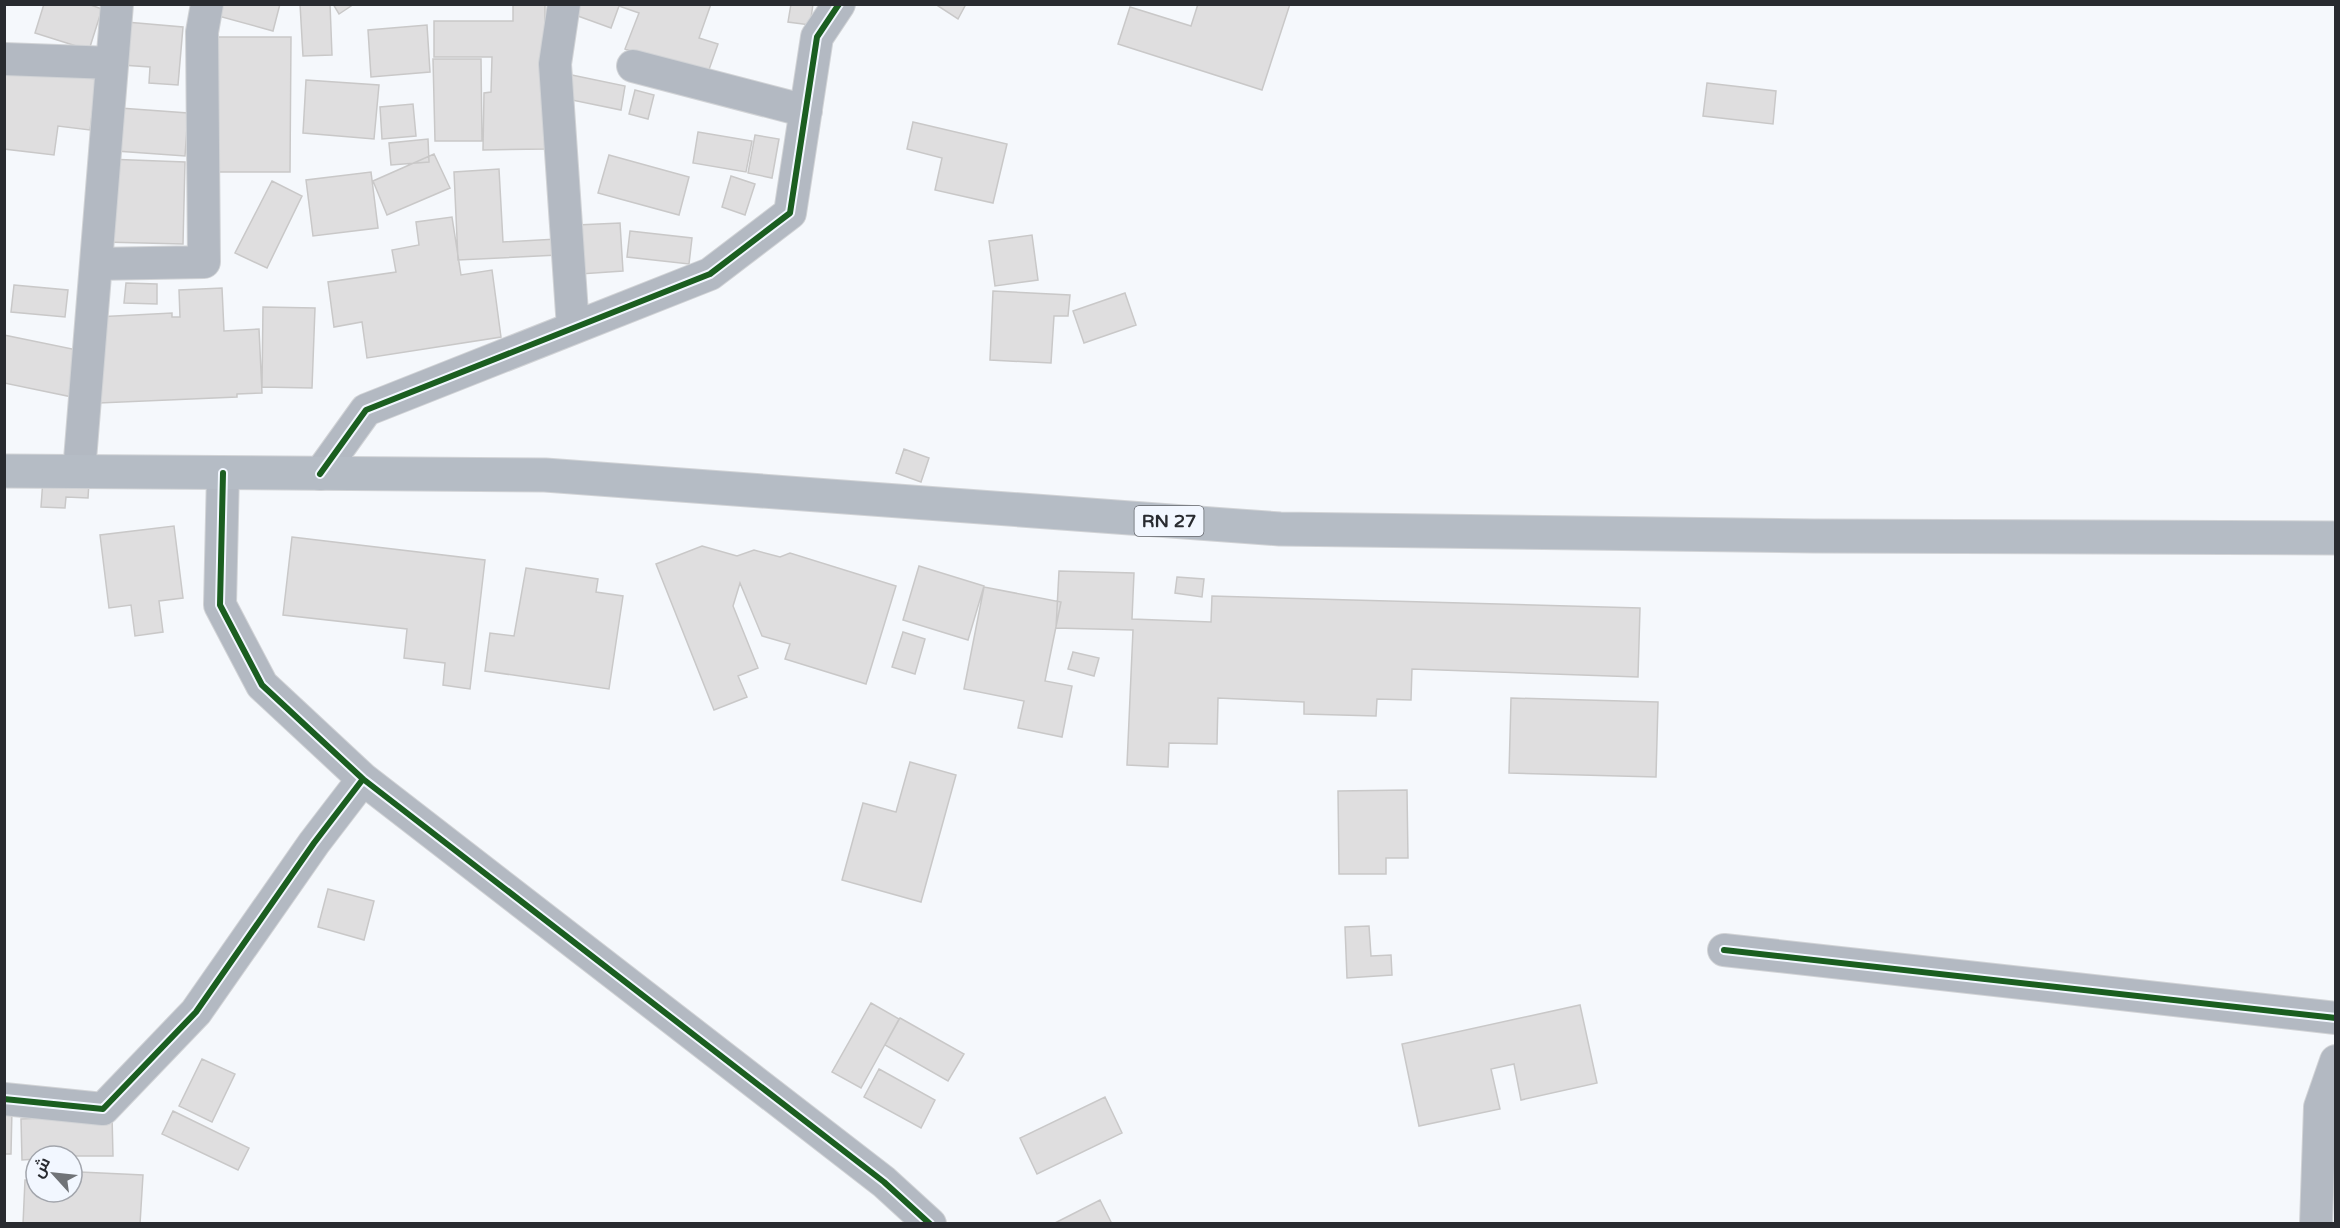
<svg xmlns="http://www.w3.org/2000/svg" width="2340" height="1228" font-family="'Varela Round',Cairo,sans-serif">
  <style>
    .building { fill: #dfdedf; stroke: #c9c8c8; stroke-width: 1.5 }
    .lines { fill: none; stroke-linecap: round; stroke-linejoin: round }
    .street-casing { stroke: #d1d3d6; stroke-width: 34 }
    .primary-casing { stroke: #d1d3d6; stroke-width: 35 }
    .street { stroke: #b3b9c2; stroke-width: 32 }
    .primary { stroke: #b5bcc5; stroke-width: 33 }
    .cycleway-casing { stroke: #f2f7ff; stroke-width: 10 }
    .cycleway { stroke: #1b5e20; stroke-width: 6 }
    .labels { text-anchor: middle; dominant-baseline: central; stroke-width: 5; stroke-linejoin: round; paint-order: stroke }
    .shield { fill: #f2f7ff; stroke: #65686e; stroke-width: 1.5 }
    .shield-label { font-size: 18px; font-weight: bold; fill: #292b30 }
  </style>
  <rect width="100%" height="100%" fill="#f5f8fc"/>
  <path class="building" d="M 44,4 L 88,4 L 102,9 L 89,50 L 35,33 Z
    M 201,4 L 280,4 L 273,31 L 200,11 Z
    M 300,4 L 330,4 L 332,55 L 303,56 Z
    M 333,4 L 354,4 L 339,14 Z
    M 513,4 L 545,4 L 545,149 L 483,150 L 484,93 L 491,92 L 492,57 L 434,57 L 434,21 L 513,21 Z
    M 554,4 L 711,4 L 699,38 L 718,44 L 706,78 L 625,49 L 639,13 L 619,6 L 611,28 L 553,7 Z
    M 791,4 L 813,4 L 810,25 L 788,22 Z
    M 935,4 L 966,4 L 958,19 Z
    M 1198,4 L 1290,4 L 1262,90 L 1118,44 L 1130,7 L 1191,26 Z
    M 126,22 L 183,27 L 178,85 L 149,83 L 150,67 L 122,65 Z
    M 427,25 L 430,72 L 371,77 L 368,30 Z
    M 216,37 L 291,37 L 290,172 L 215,172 Z
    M 433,59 L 481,59 L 482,141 L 435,141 Z
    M 4,68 L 97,79 L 90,130 L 58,126 L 54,155 L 4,149 Z
    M 567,74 L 625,86 L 621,110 L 562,98 Z
    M 306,80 L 379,85 L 374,139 L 303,133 Z
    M 1707,83 L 1776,91 L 1773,124 L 1703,116 Z
    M 635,90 L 654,95 L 648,119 L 629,114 Z
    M 413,104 L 416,136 L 382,139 L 380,107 Z
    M 120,108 L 188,113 L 185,156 L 116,151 Z
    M 913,122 L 1007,144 L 993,203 L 935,190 L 942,158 L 907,149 Z
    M 698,132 L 752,141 L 746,172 L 693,163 Z
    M 755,135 L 779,139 L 772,178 L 748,173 Z
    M 428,139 L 429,162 L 391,165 L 389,143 Z
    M 434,154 L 450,188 L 387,215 L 373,181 Z
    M 609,155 L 689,177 L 679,215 L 598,193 Z
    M 106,159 L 185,162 L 183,244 L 103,242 Z
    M 499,169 L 503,242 L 557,239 L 558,255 L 458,260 L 454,172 Z
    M 371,172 L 378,228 L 313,236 L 306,180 Z
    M 731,176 L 755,184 L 745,215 L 722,207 Z
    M 272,181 L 302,196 L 267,268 L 235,253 Z
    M 452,217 L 461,275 L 492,270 L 501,337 L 367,358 L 362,322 L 334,327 L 328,282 L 396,272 L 392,250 L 419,245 L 416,222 Z
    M 620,223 L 623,271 L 580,274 L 577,225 Z
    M 630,231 L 692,238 L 689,264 L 627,257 Z
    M 1032,235 L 1038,280 L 995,286 L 989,241 Z
    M 126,283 L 157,284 L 157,304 L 124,303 Z
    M 14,285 L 68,290 L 65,317 L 11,312 Z
    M 222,288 L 224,331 L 259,329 L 262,393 L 237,394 L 237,397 L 99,403 L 96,317 L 172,313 L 172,317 L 180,317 L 179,290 Z
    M 993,291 L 1070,295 L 1068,316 L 1054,316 L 1051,363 L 990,360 Z
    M 1125,293 L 1136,325 L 1084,343 L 1073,311 Z
    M 263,307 L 315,308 L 312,388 L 262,387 Z
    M 4,335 L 87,352 L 77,398 L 4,383 Z
    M 904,449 L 929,458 L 921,482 L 896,473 Z
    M 43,479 L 89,482 L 88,498 L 66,497 L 65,508 L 41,507 Z
    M 174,526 L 183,598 L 159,601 L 163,632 L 135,636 L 131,605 L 109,608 L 100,535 Z
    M 292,537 L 485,560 L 470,689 L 443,685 L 445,663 L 404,658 L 407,629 L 283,615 Z
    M 702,546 L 737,556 L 754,550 L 780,557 L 790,553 L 896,586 L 866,684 L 785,659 L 790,644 L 762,636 L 740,583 L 733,606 L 758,668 L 738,676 L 747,697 L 714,710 L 656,564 Z
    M 919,566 L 984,586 L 968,640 L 903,620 Z
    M 526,568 L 598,579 L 596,592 L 623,596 L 609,689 L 485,671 L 490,633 L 514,636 Z
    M 1059,571 L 1134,573 L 1132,619 L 1211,622 L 1212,596 L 1640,608 L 1638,677 L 1412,669 L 1411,700 L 1377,699 L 1376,716 L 1304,714 L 1304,702 L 1218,698 L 1217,744 L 1169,743 L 1168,767 L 1127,765 L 1133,630 L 1056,628 Z
    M 1177,577 L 1204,579 L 1202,597 L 1175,593 Z
    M 984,587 L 1061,602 L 1045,681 L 1072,686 L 1062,737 L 1018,728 L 1024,701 L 964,689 Z
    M 903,632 L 925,639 L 915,674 L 892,667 Z
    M 1073,652 L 1099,658 L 1094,676 L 1068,669 Z
    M 1511,698 L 1658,702 L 1656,777 L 1509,773 Z
    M 910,762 L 956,775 L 921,902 L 842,880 L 863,803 L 896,812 Z
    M 1407,790 L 1408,858 L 1386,858 L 1386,874 L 1339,874 L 1338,791 Z
    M 328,889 L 374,901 L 364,940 L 318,927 Z
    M 1369,926 L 1371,956 L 1391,955 L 1392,975 L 1347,978 L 1345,927 Z
    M 871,1003 L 899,1019 L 861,1088 L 832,1072 Z
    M 1580,1005 L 1597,1083 L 1521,1100 L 1514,1064 L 1491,1069 L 1500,1109 L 1419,1126 L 1402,1044 Z
    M 900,1018 L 964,1054 L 948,1081 L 885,1045 Z
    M 202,1059 L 235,1074 L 212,1122 L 179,1106 Z
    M 879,1069 L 935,1100 L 921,1128 L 864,1097 Z
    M 1105,1097 L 1122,1133 L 1037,1174 L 1020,1138 Z
    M 4,1109 L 12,1109 L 11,1154 L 4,1154 Z
    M 173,1111 L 249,1148 L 238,1170 L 162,1134 Z
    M 112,1115 L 113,1156 L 36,1156 L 36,1159 L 22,1160 L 21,1119 Z
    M 80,1172 L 143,1175 L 140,1224 L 23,1224 L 25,1180 L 36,1180 L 36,1192 L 72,1192 L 72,1182 L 80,1183 Z
    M 1100,1200 L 1112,1224 L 1053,1224 Z"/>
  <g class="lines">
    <g class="street-casing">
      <path id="street" d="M 564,4 L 555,64 L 573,328
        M 4,59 L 112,63
        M 633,66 L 806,111
        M 96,264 L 204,262 L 202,32 L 207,4
        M 79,472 L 117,4
        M 223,473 L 220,605 L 262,685 L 363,779 L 884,1182 L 930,1224
        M 320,474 L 366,410 L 710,274 L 790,213 L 817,37 L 839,4
        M 1724,950 L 2336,1018
        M 4,1099 L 103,1109 L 196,1012 L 314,843 L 363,779
        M 2316,1224 L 2320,1107 L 2336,1061"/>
    </g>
    <g class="primary-casing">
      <path id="primary" d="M 4,471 L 545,475 L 1280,529 L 1814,536 L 2336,538"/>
    </g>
    <use href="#street" class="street"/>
    <use href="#primary" class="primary"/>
    <g class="cycleway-casing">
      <path id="cycleway" d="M 223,473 L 220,605 L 262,685 L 363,779 L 884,1182 L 930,1224
        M 320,474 L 366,410 L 710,274 L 790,213 L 817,37 L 839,4
        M 1724,950 L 2336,1018
        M 4,1099 L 103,1109 L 196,1012 L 314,843 L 363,779"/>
    </g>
    <use href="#cycleway" class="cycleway"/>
  </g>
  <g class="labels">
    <rect class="shield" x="1134.5" y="506" width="69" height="30" rx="4.5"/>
    <g class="shield-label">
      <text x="1169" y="521">RN 27</text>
    </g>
  </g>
  <rect width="2340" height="1228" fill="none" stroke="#292b30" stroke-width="12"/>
  <g transform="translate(54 1174) rotate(297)"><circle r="28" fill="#f2f7ff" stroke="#a2a5ac" stroke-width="1.5"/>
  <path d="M0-4.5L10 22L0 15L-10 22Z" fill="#707377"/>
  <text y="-9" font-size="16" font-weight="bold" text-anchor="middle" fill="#292b30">ش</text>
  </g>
</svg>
